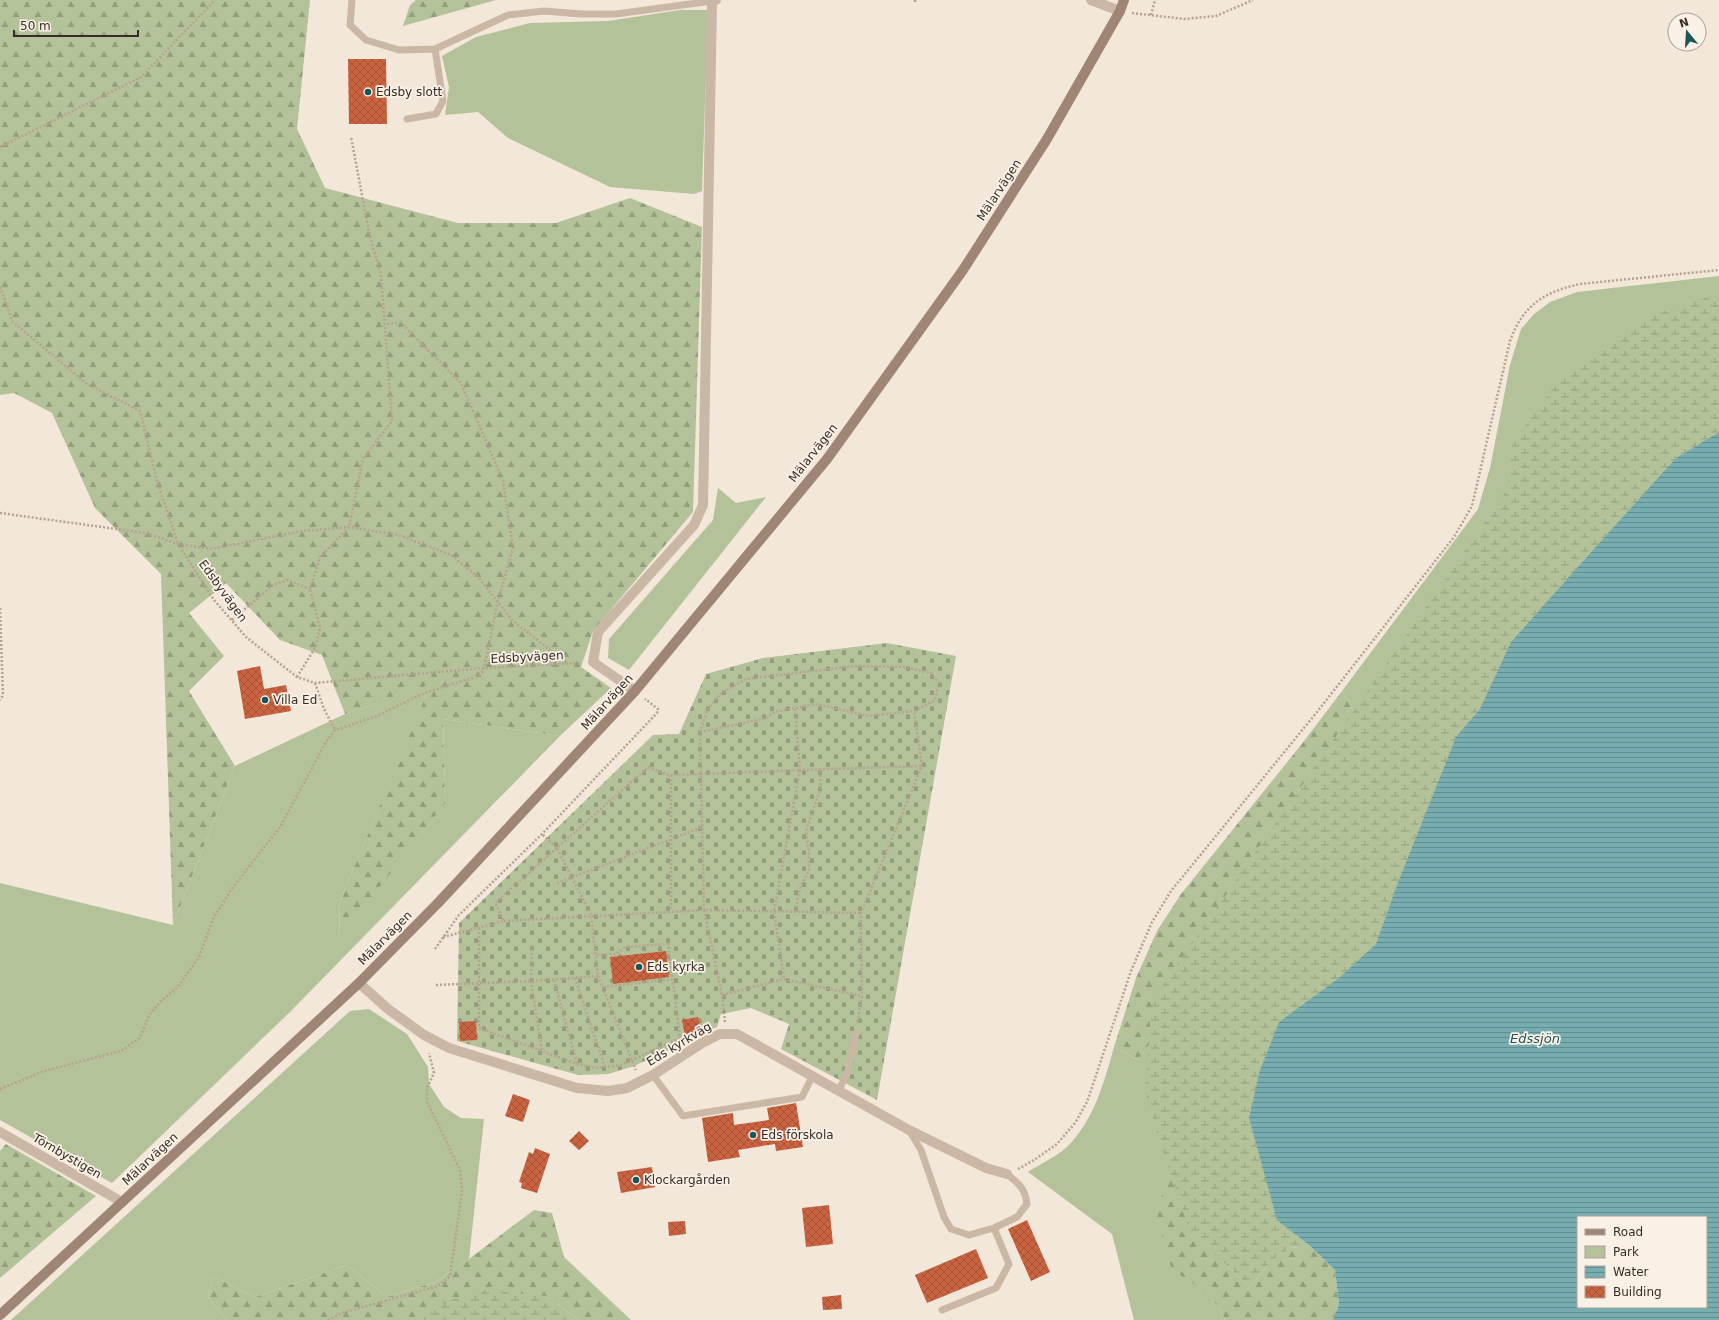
<svg xmlns="http://www.w3.org/2000/svg" width="1719" height="1320" font-family="'DejaVu Sans',sans-serif">
  <style>
    .green { fill: #b4c299 }
    .forest { fill: url(#forest-firs) }
    .wetland { fill: url(#wetland-marsh) }
    .cemetery { fill: url(#cemetery-stones) }
    .water { fill: url(#water-rules); fill-rule: evenodd }
    .building { fill: url(#building-cross-hatch) }
    .lines { fill: none; stroke-linecap: round; stroke-linejoin: round }
    .path { stroke: #b7a18f; stroke-width: 2.5; stroke-dasharray: 2 2; stroke-linecap: butt }
    .service { stroke: #cbb7a5; stroke-width: 7 }
    .minor { stroke: #cbb7a5; stroke-width: 10 }
    .tertiary { stroke: #cbb7a5; stroke-width: 10 }
    .secondary { stroke: #9e8576; stroke-width: 10 }
    .poi-dot { fill: #1b5459; stroke: #faf1e6; stroke-width: 1.5 }
    .labels { text-anchor: middle; dominant-baseline: central; stroke-width: 3.5; stroke-linejoin: round; paint-order: stroke }
    .poi-label { font-size: 12px; fill: #362c27; stroke: #faf1e6; text-anchor: start }
    .street-label { font-size: 12px; fill: #362c27; stroke: #faf1e6 }
    .water-label { font-size: 13px; font-style: italic; fill: #1b5459; stroke: #faf1e6 }
  </style>
  <defs>
    <pattern id="forest-firs" width="22" height="20" patternUnits="userSpaceOnUse"><rect width="22" height="20" fill="#b4c299"/><path d="M5 1l3.5 6h-7zM16 11l3.5 6h-7z" fill="#939e7d"/></pattern>
    <pattern id="wetland-marsh" width="20" height="14" patternUnits="userSpaceOnUse"><rect width="20" height="14" fill="#b4c299"/><path d="M1 5h8M5 5V1M11 12h8M15 12V8" fill="none" stroke="#939e7d"/></pattern>
    <pattern id="cemetery-stones" width="16" height="16" patternUnits="userSpaceOnUse"><rect width="16" height="16" fill="#b4c299"/><path d="M2 7V4a2 2 0 0 1 4 0v3zM10 15v-3a2 2 0 0 1 4 0v3z" fill="#939e7d"/></pattern>
    <pattern id="water-rules" width="6" height="5" patternUnits="userSpaceOnUse"><rect width="6" height="5" fill="#77adb0"/><path d="M0 2.5h6" fill="none" stroke="#628d8f"/></pattern>
    <pattern id="building-cross-hatch" width="8" height="8" patternUnits="userSpaceOnUse"><rect width="8" height="8" fill="#ca6340"/><path d="M0 0l8 8M0 8l8-8" fill="none" stroke="#a55236"/></pattern>
  </defs>
  <rect width="100%" height="100%" fill="#f2e7d9"/>
  <path class="green" d="M 680,10 L 708,10 L 702,191 L 694,194 L 610,187 L 508,138 L 478,112 L 445,115 L 449,87 L 442,56 L 476,37 L 530,23 L 608,21 Z
    M 1719,276 L 1719,432 L 1676,458 L 1290,1248 L 1172,1270 C 1193,1282 1217,1296 1225,1320 L 1134,1320 L 1112,1234 L 1028,1172 C 1040,1164 1056,1157 1067,1147 C 1094,1120 1104,1083 1114,1047 L 1138,1060 L 1360,722 L 1342,691 L 1478,509 L 1490,468 L 1510,365 L 1521,329 L 1533,315 L 1550,302 L 1577,292 Z
    M 718,488 L 736,503 L 766,497 L 629,670 L 608,658 L 609,639 L 713,520 Z
    M 432,683 L 340,901 L 339,938 L 445,803 L 443,719 L 560,736 L 290,1012 L 112,1183 L 0,1120 L 0,883 L 173,925 L 235,766 L 345,714 Z
    M 369,1009 L 407,1034 L 428,1067 L 429,1084 L 444,1107 L 461,1118 L 484,1119 L 469,1259 L 435,1282 L 387,1297 L 347,1265 L 255,1297 L 213,1276 L 208,1297 L 227,1320 L 11,1320 L 350,1011 Z"/>
  <path class="forest" d="M 0,0 L 310,0 L 297,129 L 325,188 L 458,223 L 556,223 L 630,198 L 702,227 L 693,512 L 593,631 L 581,667 L 611,688 L 560,736 L 443,719 L 445,803 L 339,939 L 340,901 L 431,684 L 345,714 L 322,655 L 280,640 L 226,583 L 189,613 L 224,656 L 189,691 L 235,766 L 173,925 L 161,574 L 95,508 L 52,413 L 14,393 L 0,395 Z
    M 416,0 L 496,0 L 403,26 L 410,5 Z
    M 1342,691 L 1360,722 L 1169,1017 L 1138,1060 L 1114,1047 L 1136,978 L 1157,931 L 1181,894 L 1301,745 Z
    M 6,1144 L 96,1196 L 0,1278 L 0,1151 Z
    M 1168,1167 L 1191,1233 L 1250,1287 L 1271,1261 L 1290,1248 L 1310,1246 L 1335,1270 L 1339,1304 L 1333,1320 L 1225,1320 C 1217,1296 1193,1283 1172,1270 L 1157,1218 Z
    M 534,1210 L 552,1213 L 564,1257 L 631,1320 L 579,1320 L 546,1296 L 465,1320 L 227,1320 L 208,1297 L 213,1276 L 255,1297 L 347,1265 L 387,1297 L 435,1282 L 469,1259 Z"/>
  <path class="wetland" d="M 1719,297 L 1719,432 L 1676,458 L 1593,550 L 1511,642 L 1480,709 L 1456,737 L 1397,885 L 1376,944 L 1339,978 L 1277,1220 L 1310,1246 L 1290,1248 L 1271,1261 L 1250,1287 L 1191,1233 L 1159,1140 L 1145,1091 L 1152,1001 L 1507,490 L 1512,444 L 1552,389 L 1606,343 L 1657,313 L 1705,298 Z
    M 484,1290 L 546,1296 L 579,1320 L 409,1320 L 452,1300 Z"/>
  <path class="cemetery" d="M 887,643 L 956,656 L 877,1100 L 781,1049 L 789,1024 L 751,1008 L 721,1014 L 717,1027 L 634,1066 L 608,1074 L 578,1075 L 457,1041 L 459,923 L 653,735 L 679,734 L 706,674 L 763,658 Z"/>
  <path class="water" d="M 1719,432 L 1719,1320 L 1333,1320 L 1339,1304 L 1335,1270 L 1310,1246 L 1277,1220 L 1249,1118 L 1260,1070 L 1279,1022 L 1339,978 L 1376,944 L 1397,885 L 1456,737 L 1480,709 L 1511,642 L 1593,550 L 1676,458 ZM 1578,1217 L 1706,1217 L 1706,1307 L 1578,1307 Z"/>
  <path class="building" d="M 348,59 L 386,59 L 387,124 L 349,124 Z
    M 260,666 L 264,689 L 286,685 L 291,711 L 245,719 L 237,671 Z
    M 666,951 L 669,977 L 613,984 L 610,957 Z
    M 698,1017 L 702,1032 L 685,1036 L 682,1020 Z
    M 476,1021 L 477,1040 L 460,1041 L 459,1022 Z
    M 513,1094 L 530,1100 L 523,1122 L 505,1116 Z
    M 796,1103 L 803,1147 L 776,1151 L 775,1144 L 738,1150 L 740,1157 L 708,1162 L 702,1118 L 733,1113 L 734,1125 L 769,1120 L 767,1108 Z
    M 579,1131 L 589,1141 L 579,1150 L 569,1141 Z
    M 535,1148 L 550,1154 L 537,1193 L 521,1188 L 522,1183 L 519,1182 L 529,1152 L 533,1154 Z
    M 652,1167 L 655,1187 L 621,1193 L 617,1172 Z
    M 829,1205 L 833,1244 L 806,1247 L 802,1208 Z
    M 1027,1220 L 1050,1272 L 1031,1281 L 1008,1229 Z
    M 685,1221 L 686,1234 L 669,1236 L 668,1222 Z
    M 976,1249 L 988,1278 L 927,1303 L 915,1275 Z
    M 841,1295 L 842,1309 L 823,1310 L 822,1297 Z"/>
  <g class="lines">
    <path class="path" d="M 915,0 L 915,2
      M 1132,13 L 1184,19 L 1216,16 L 1253,0
      M 1151,15 L 1155,0
      M 0,147 L 141,77 L 215,0
      M 0,287 L 13,322 L 87,384 L 140,411 L 157,481 L 178,544 L 211,549 L 302,531 L 349,527 L 399,535 L 451,555 L 478,577 L 512,620 L 568,664
      M 0,513 L 146,533 L 178,544 L 214,600 L 246,637 L 297,677 L 315,683 L 484,668 L 581,663
      M 0,608 L 3,695 L 0,700
      M 232,620 L 273,585 L 287,580 L 310,589
      M 297,677 L 315,648 L 320,628 L 310,589 L 320,557 L 349,527 L 363,459 L 392,421 L 381,275 L 369,232 L 351,137
      M 315,683 L 324,709 L 335,730
      M 795,709 L 800,770 L 922,766
      M 700,732 L 767,718 L 774,712 L 816,704 L 869,716 L 914,711
      M 671,775 L 671,911
      M 557,883 L 703,827
      M 797,912 L 797,901 L 801,886 L 809,870 L 809,851 L 806,831 L 821,787 L 820,770
      M 504,921 L 704,910 L 701,774 L 800,770 L 774,911 L 784,979
      M 479,928 L 479,1028 L 577,1064 L 596,1068 L 621,1065 L 680,1038 L 668,944 L 625,947 L 616,954 L 596,955
      M 443,937 L 504,921 L 495,903 L 648,767 L 668,775 L 701,774 L 700,732 L 707,711 L 720,694 L 746,679 L 854,666 L 904,667 L 931,673 L 939,683 L 935,700 L 914,711 L 922,766 L 861,913 L 862,996
      M 532,945 L 531,981 L 542,1051
      M 435,949 L 459,915 L 542,834 L 657,713 L 658,709 L 645,699
      M 598,976 L 636,1070
      M 575,978 L 605,1067
      M 554,980 L 577,1064
      M 436,985 L 531,981 L 598,976 L 591,915 L 557,848 L 542,834
      M 603,987 L 672,979
      M 722,995 L 784,979 L 862,996 L 857,1024
      M 725,1022 L 722,995 L 704,910 L 861,913
      M 0,1089 L 44,1071 L 121,1051 L 140,1038 L 149,1015 L 162,1000 L 178,987 L 199,957 L 213,919 L 233,887 L 280,827 L 326,742 L 335,730 L 377,716 L 424,693 L 472,678 L 482,673 L 484,668 L 498,601 L 513,548 L 503,481 L 461,383 L 401,323 L 385,324
      M 1018,1169 L 1034,1160 L 1057,1144 L 1075,1123 L 1087,1102 L 1131,971 L 1152,922 L 1171,891 L 1317,712 L 1454,537 L 1472,506 L 1510,341 C 1523,305 1544,292 1580,284 L 1719,270
      M 328,1320 L 342,1313 L 438,1286 L 450,1276 L 462,1192 L 460,1170 L 427,1102 L 427,1088 L 434,1073 L 429,1053"/>
    <path class="service" d="M 352,0 L 350,25 L 366,40 L 399,50 L 435,49 L 508,15 L 544,11 L 581,14 L 616,14 L 712,1
      M 407,119 L 436,114 L 443,101 L 435,49
      M 653,1075 L 683,1116 L 802,1097 L 812,1077
      M 839,1090 L 848,1071 L 856,1034
      M 909,1130 L 921,1150 L 944,1217 L 951,1229 L 969,1235 L 994,1228 L 1017,1217 L 1027,1204 C 1025,1188 1019,1184 1007,1174
      M 942,1310 L 996,1288 L 1009,1264 L 994,1228"/>
    <path class="minor" d="M 635,691 L 593,662 L 598,632 L 694,525 L 703,505 L 712,1
      M 359,983 L 388,1009 L 424,1035 L 449,1048 L 577,1088 L 608,1091 L 627,1088 L 653,1075 L 702,1043 L 720,1034 L 737,1034 L 909,1130 L 986,1168 L 1007,1174
      M 0,1132 L 122,1202"/>
    <path class="tertiary" d="M 712,0 L 716,0
      M 1091,0 L 1120,11"/>
    <path class="secondary" d="M 0,1315 L 359,983 L 439,902 L 635,691 L 827,459 L 963,270 L 1047,139 L 1120,11 L 1124,0"/>
  </g>
  <g class="poi-dot">
    <circle cx="368" cy="92" r="4"/>
    <circle cx="265" cy="700" r="4"/>
    <circle cx="639" cy="967" r="4"/>
    <circle cx="753" cy="1135" r="4"/>
    <circle cx="636" cy="1180" r="4"/>
  </g>
  <g class="labels">
    <g class="poi-label">
      <text x="376" y="92">Edsby slott</text>
      <text x="273" y="700">Villa Ed</text>
      <text x="647" y="967">Eds kyrka</text>
      <text x="761" y="1135">Eds förskola</text>
      <text x="644" y="1180">Klockargården</text>
    </g>
    <g class="street-label">
      <text transform="translate(999 190) rotate(-57)">Mälarvägen</text>
      <text transform="translate(813 453) rotate(-52)">Mälarvägen</text>
      <text transform="translate(223 591) rotate(54)">Edsbyvägen</text>
      <text transform="translate(527 657) rotate(-3)">Edsbyvägen</text>
      <text transform="translate(607 702) rotate(-48)">Mälarvägen</text>
      <text transform="translate(385 938) rotate(-45)">Mälarvägen</text>
      <text transform="translate(679 1044) rotate(-31)">Eds kyrkväg</text>
      <text transform="translate(67 1156) rotate(30)">Törnbystigen</text>
      <text transform="translate(150 1159) rotate(-43)">Mälarvägen</text>
    </g>
    <g class="water-label">
      <text x="1535" y="1038">Edssjön</text>
    </g>
  </g>
  <rect x="1577" y="1216" width="130" height="92" fill="#faf1e6" stroke="#aca29a"/>
  <rect x="1585" y="1229" width="20" height="6" fill="#9e8576" stroke="#aca29a"/>
  <text x="1613" y="1236" font-size="12" fill="#362c27">Road</text>
  <rect x="1585" y="1246" width="20" height="12" fill="#b4c299" stroke="#aca29a"/>
  <text x="1613" y="1256" font-size="12" fill="#362c27">Park</text>
  <rect x="1585" y="1266" width="20" height="12" fill="url(#water-rules)" stroke="#aca29a"/>
  <text x="1613" y="1276" font-size="12" fill="#362c27">Water</text>
  <rect x="1585" y="1286" width="20" height="12" fill="url(#building-cross-hatch)" stroke="#aca29a"/>
  <text x="1613" y="1296" font-size="12" fill="#362c27">Building</text>
  <g transform="translate(1687 32) rotate(342)"><circle r="19" fill="#faf1e6" stroke="#aca29a"/>
  <path d="M0-3L7 15L0 10L-7 15Z" fill="#1b5459"/>
  <text y="-6" font-size="11" font-weight="bold" text-anchor="middle" fill="#362c27">N</text>
  </g>
  <path d="M14 30v6h124v-6" fill="none" stroke="#362c27" stroke-width="2"/>
  <text x="20" y="30" font-size="12" fill="#362c27" stroke="#faf1e6" stroke-width="3" paint-order="stroke">50 m</text>
</svg>
